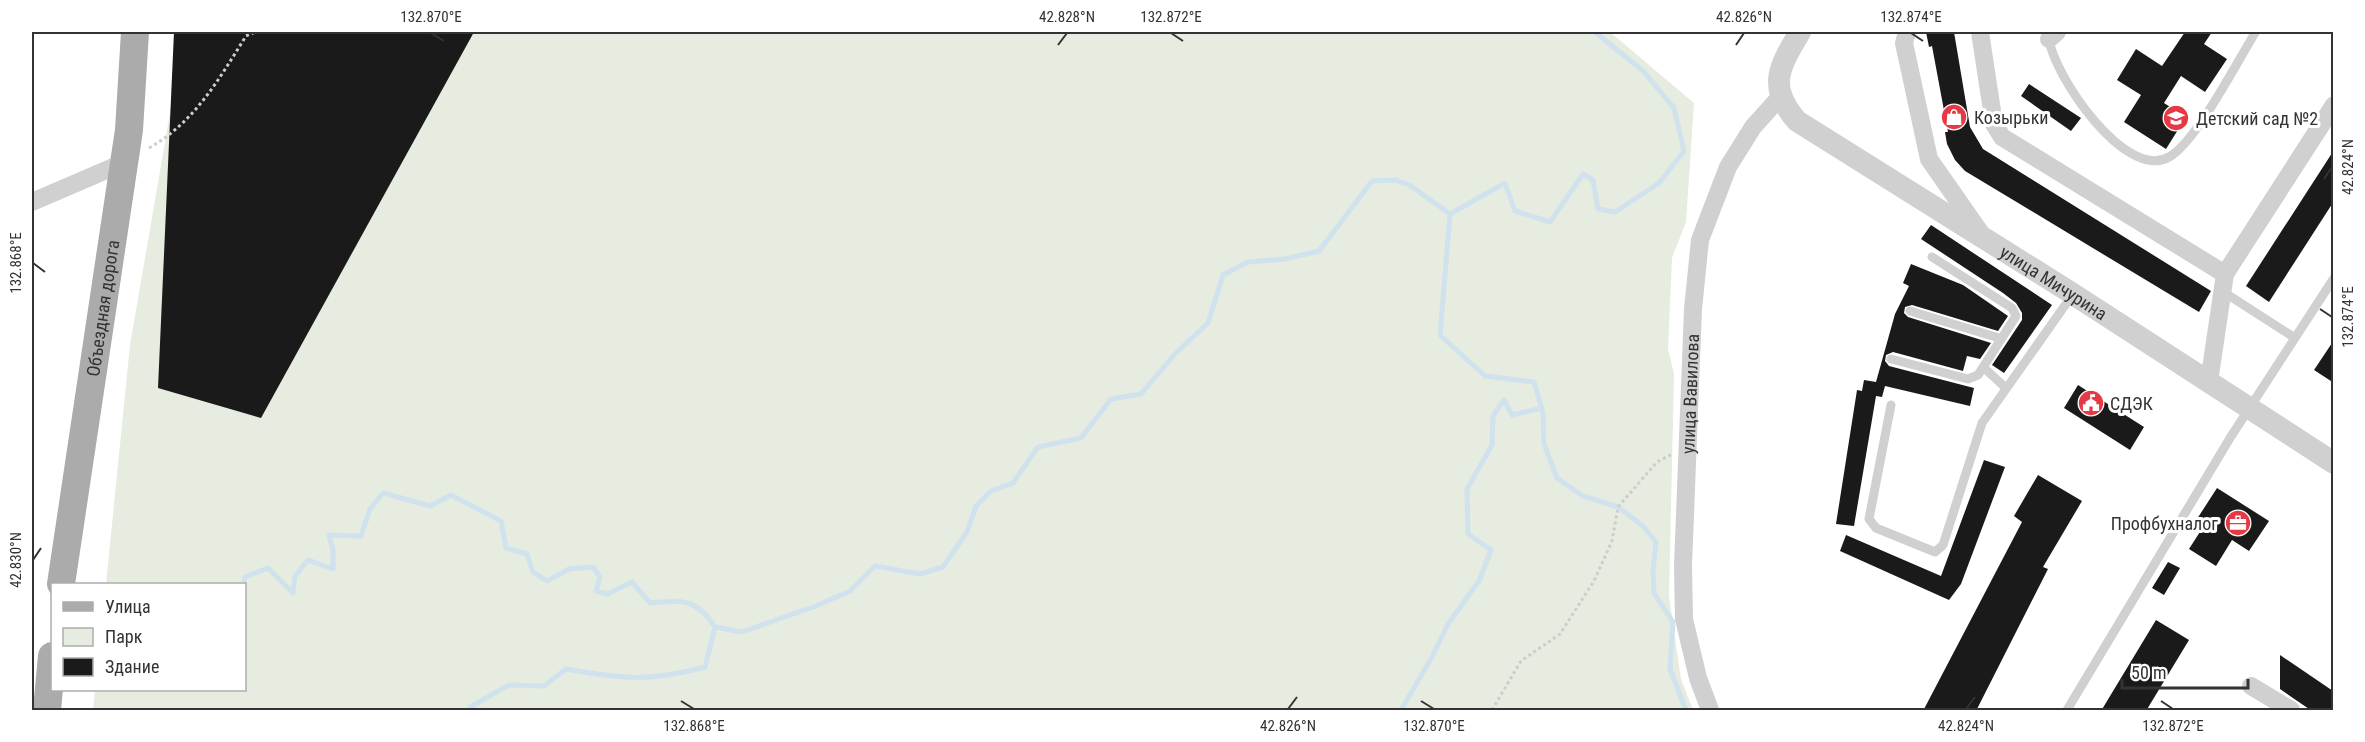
<svg xmlns="http://www.w3.org/2000/svg" width="2365" height="742" font-family="'Roboto Condensed',sans-serif">
  <style>
    .green { fill: #e6ecdf }
    .lines { fill: none; stroke-linecap: round; stroke-linejoin: round }
    .stream { stroke: #cfe2ee; stroke-width: 5 }
    .building { fill: #1a1a1a }
    .path { stroke: #cdcdcd; stroke-width: 3; stroke-dasharray: 3 3; stroke-linecap: butt }
    .service { stroke: #d0d0d0; stroke-width: 9 }
    .minor { stroke: #d0d0d0; stroke-width: 18 }
    .tertiary { stroke: #d0d0d0; stroke-width: 22 }
    .primary { stroke: #ababab; stroke-width: 28 }
    .ticks { fill: none; stroke: #333; stroke-width: 2 }
    .labels { text-anchor: middle; dominant-baseline: central; stroke-width: 6; stroke-linejoin: round; paint-order: stroke }
    .poi-label { font-size: 18px; fill: #333; stroke: #fff; text-anchor: start }
    .street-label { font-size: 18px; fill: #333; stroke: #fff }
    .neatline { fill: none; stroke: #333; stroke-width: 2 }
    .ticks-label { font-size: 15px; text-anchor: middle; fill: #333 }
  </style>
  <rect width="100%" height="100%" fill="#fff"/>
  <path class="green" d="M 184,32 L 1610,32 L 1694,103 L 1686,222 L 1672,258 L 1668,349 L 1674,374 L 1669,596 L 1681,679 L 1693,710 L 93,710 L 95,690 L 244,690 L 244,584 L 106,584 L 130,345 Z"/>
  <g class="lines">
    <path class="stream" d="M 1595,32 L 1643,71 L 1674,108 L 1684,151 L 1659,183 L 1615,212 L 1598,209 L 1593,180 L 1583,174 L 1550,222 L 1515,211 L 1505,183 L 1450,214 L 1440,335 L 1485,376 L 1534,382 L 1543,413 L 1544,444 L 1557,478 L 1583,496 L 1618,507 L 1643,526 L 1656,542 L 1653,570 L 1654,593 L 1673,622 L 1670,669 L 1686,710
      M 244,584 L 245,577 L 268,568 L 293,593 L 295,576 L 308,560 L 333,569 L 333,550 L 329,535 L 361,536 L 370,509 L 383,493 L 430,506 L 451,495 L 501,521 L 506,548 L 527,554 L 533,572 L 547,581 L 569,569 L 593,567 L 600,577 L 596,591 L 607,594 L 632,582 L 650,603 C 682,600 696,598 715,627
      M 469,710 L 470,707 L 509,685 L 544,686 L 566,669 C 623,679 649,682 705,667 L 715,627 L 742,632 L 816,606 L 850,591 L 875,566 L 920,574 L 943,567 L 967,532 L 976,506 L 991,491 L 1013,483 L 1038,447 L 1081,438 L 1111,399 L 1141,394 L 1175,354 L 1208,323 L 1223,275 L 1248,262 L 1285,259 L 1319,251 L 1372,181 L 1396,180 L 1411,186 L 1450,214
      M 1401,710 L 1432,657 L 1448,624 L 1479,581 L 1491,550 L 1468,534 L 1467,489 L 1492,445 L 1493,416 L 1504,400 L 1512,415 L 1542,408"/>
  </g>
  <path class="building" d="M 174,32 L 474,32 L 261,418 L 158,388 Z
    M 1926,32 L 1954,32 L 1970,127 L 1983,149 L 2211,291 L 2199,312 L 1965,171 L 1955,160 L 1947,144 L 1945,132 L 1948,132 L 1932,46 L 1929,47 Z
    M 2185,32 L 2212,32 L 2204,44 L 2227,59 L 2205,92 L 2181,76 L 2164,103 L 2186,117 L 2166,149 L 2124,122 L 2141,95 L 2117,80 L 2136,49 L 2162,66 Z
    M 2029,84 L 2081,118 L 2071,131 L 2021,96 Z
    M 2334,150 L 2334,201 L 2269,302 L 2246,286 Z
    M 1931,225 L 2052,305 L 2004,373 L 1992,365 L 2022,320 L 2022,313 L 2016,303 L 2003,293 L 1921,239 Z
    M 1911,264 L 1963,285 L 2008,316 L 1998,331 L 1912,305 L 1905,307 L 1904,313 L 1908,317 L 1991,343 L 1980,359 L 1967,356 L 1963,371 L 1893,352 L 1886,355 L 1885,361 L 1889,366 L 1974,388 L 1970,406 L 1885,386 L 1882,397 L 1876,396 L 1854,526 L 1836,524 L 1857,390 L 1862,391 L 1864,380 L 1876,382 L 1895,314 L 1909,286 L 1903,283 Z
    M 2334,340 L 2334,383 L 2314,370 Z
    M 2078,385 L 2144,427 L 2130,450 L 2064,408 Z
    M 1984,460 L 2005,467 L 1961,584 L 1949,600 L 1840,551 L 1846,535 L 1941,576 Z
    M 2038,475 L 2082,501 L 2043,567 L 2048,569 L 1976,711 L 1923,711 L 2022,522 L 2014,516 Z
    M 2217,488 L 2269,521 L 2249,551 L 2232,540 L 2216,566 L 2189,549 L 2205,524 L 2197,519 Z
    M 2168,562 L 2180,568 L 2164,595 L 2152,588 Z
    M 2156,620 L 2189,640 L 2146,711 L 2101,711 Z
    M 2280,655 L 2333,691 L 2333,711 L 2312,711 L 2280,689 Z"/>
  <g class="lines">
    <path class="path" d="M 149,148 C 195,122 219,79 246,36 L 255,32
      M 1492,710 L 1521,661 L 1560,634 L 1594,581 L 1612,541 L 1618,507 L 1657,462 L 1672,454"/>
    <path class="service" d="M 2049,39 C 2054,76 2126,182 2169,157 C 2196,142 2237,62 2255,33
      M 2222,291 L 2295,338
      M 1910,311 L 1999,338
      M 1891,359 L 1968,379 L 1978,375 L 2016,316 L 2012,308 L 1932,257
      M 1983,367 L 2006,388
      M 1891,405 L 1869,519 L 1876,528 L 1935,552 L 1943,545 L 1982,423 L 2073,294
      M 2067,710 L 2230,438 L 2334,278"/>
    <g class="minor">
      <path d="M 1907,32 L 1904,43 L 1929,159 L 1982,235"/>
      <path d="M 1980,32 L 1994,124 L 2002,137 L 2225,274"/>
      <path d="M 2049,39 L 2057,32"/>
      <path d="M 32,202 L 125,162"/>
      <path d="M 2209,382 L 2225,274 L 2334,105"/>
      <path d="M 2251,686 L 2291,710"/>
      <path id="s1" d="M 1710,710 L 1698,678 L 1684,619 L 1683,566 L 1693,309 L 1700,240 L 1728,167 L 1753,127 L 1780,97"/>
    </g>
    <path class="tertiary" id="s2" d="M 1800,32 C 1779,67 1767,87 1797,121 L 2073,294 L 2334,463"/>
    <g class="primary">
      <path id="s3" d="M 61,584 L 129,130 L 135,32"/>
      <path d="M 47,710 L 52,656"/>
    </g>
  </g>
  <path class="ticks" d="M 431,33 L 444,41M 1171,33 L 1183,41M 1911,33 L 1923,41M 1058,45 L 1067,33M 1736,45 L 1744,33M 2324,179 L 2332,167M 33,263 L 45,272M 2320,309 L 2332,317M 33,560 L 41,548M 681,701 L 694,709M 1421,701 L 1434,709M 2161,701 L 2173,709M 1288,709 L 1297,697M 1966,709 L 1975,697"/>
  <defs>
    <g id="shop-disc" transform="scale(1.35)"><circle r="9.5" fill="#e63946" stroke="#fff"/><path d="M-5-2.5h2.3a2.7 3.5 0 0 1 5.4 0H5L5.5 6h-11ZM-1.5-2.5h3a1.5 2.3 0 0 0-3 0Z" fill="#fff"/></g>
    <g id="school-disc" transform="scale(1.35)"><circle r="9.5" fill="#e63946" stroke="#fff"/><path d="M0-5L7-2L0 1L-7-2ZM-4 1L0 2.5L4 1V4Q0 6-4 4Z" fill="#fff"/></g>
    <g id="civic-disc" transform="scale(1.35)"><circle r="9.5" fill="#e63946" stroke="#fff"/><path d="M-.6-6.5H3V-4.5H.6V-3L4-1V1h2V6H-6V1h2V-1L-.6-3ZM-1.2 2.5V6h2.4V2.5Z" fill="#fff"/></g>
    <g id="office-disc" transform="scale(1.35)"><circle r="9.5" fill="#e63946" stroke="#fff"/><path d="M-6-3h4V-5.5h4V-3h4V5H-6ZM-1-4.5V-3h2v-1.5ZM-6 0V1H6V0Z" fill="#fff"/></g>
  </defs>
  <g fill-rule="evenodd">
    <use href="#shop-disc" x="1954" y="117"/>
    <use href="#school-disc" x="2176" y="118"/>
    <use href="#civic-disc" x="2091" y="403"/>
    <use href="#office-disc" x="2238" y="523"/>
  </g>
  <g class="labels">
    <g class="poi-label">
      <text x="1974" y="117">Козырьки</text>
      <text x="2196" y="118">Детский сад №2</text>
      <text x="2110" y="403">СДЭК</text>
      <text x="2218" y="523" text-anchor="end">Профбухналог</text>
    </g>
    <g class="street-label">
      <text stroke="none"><textPath href="#s2" startOffset="402">улица Мичурина</textPath></text>
      <text stroke="none"><textPath href="#s3" startOffset="279">Объездная дорога</textPath></text>
      <text stroke="none"><textPath href="#s1" startOffset="320">улица Вавилова</textPath></text>
    </g>
  </g>
  <rect width="2365" height="742" fill="none" stroke="#ffffff" stroke-width="66"/>
  <rect x="51" y="583" width="195" height="108" fill="#ffffff" stroke="#adadad" stroke-width="1.5"/>
  <rect x="63" y="602" width="30" height="9" fill="#ababab" stroke="#adadad" stroke-width="1.5"/>
  <text x="105" y="613" font-size="18" fill="#333333">Улица</text>
  <rect x="63" y="628" width="30" height="18" fill="#e6ecdf" stroke="#adadad" stroke-width="1.5"/>
  <text x="105" y="643" font-size="18" fill="#333333">Парк</text>
  <rect x="63" y="658" width="30" height="18" fill="#1a1a1a" stroke="#adadad" stroke-width="1.5"/>
  <text x="105" y="673" font-size="18" fill="#333333">Здание</text>
  <path d="M2122 679v9h126v-9" fill="none" stroke="#333333" stroke-width="3"/>
  <text x="2131" y="679" font-size="18" fill="#333333" stroke="#ffffff" stroke-width="4.5" paint-order="stroke">50 m</text>
  <rect x="33" y="33" width="2299" height="676" class="neatline"/>
  <g class="ticks-label">
    <text x="431" y="22">132.870°E</text>
    <text x="1067" y="22">42.828°N</text>
    <text x="1171" y="22">132.872°E</text>
    <text x="1744" y="22">42.826°N</text>
    <text x="1911" y="22">132.874°E</text>
    <text transform="translate(2348 167) rotate(-90)" y="5">42.824°N</text>
    <text transform="translate(16 263) rotate(-90)" y="5">132.868°E</text>
    <text transform="translate(2348 317) rotate(-90)" y="5">132.874°E</text>
    <text transform="translate(16 560) rotate(-90)" y="5">42.830°N</text>
    <text x="694" y="731">132.868°E</text>
    <text x="1288" y="731">42.826°N</text>
    <text x="1434" y="731">132.870°E</text>
    <text x="1966" y="731">42.824°N</text>
    <text x="2173" y="731">132.872°E</text>
  </g>
</svg>
